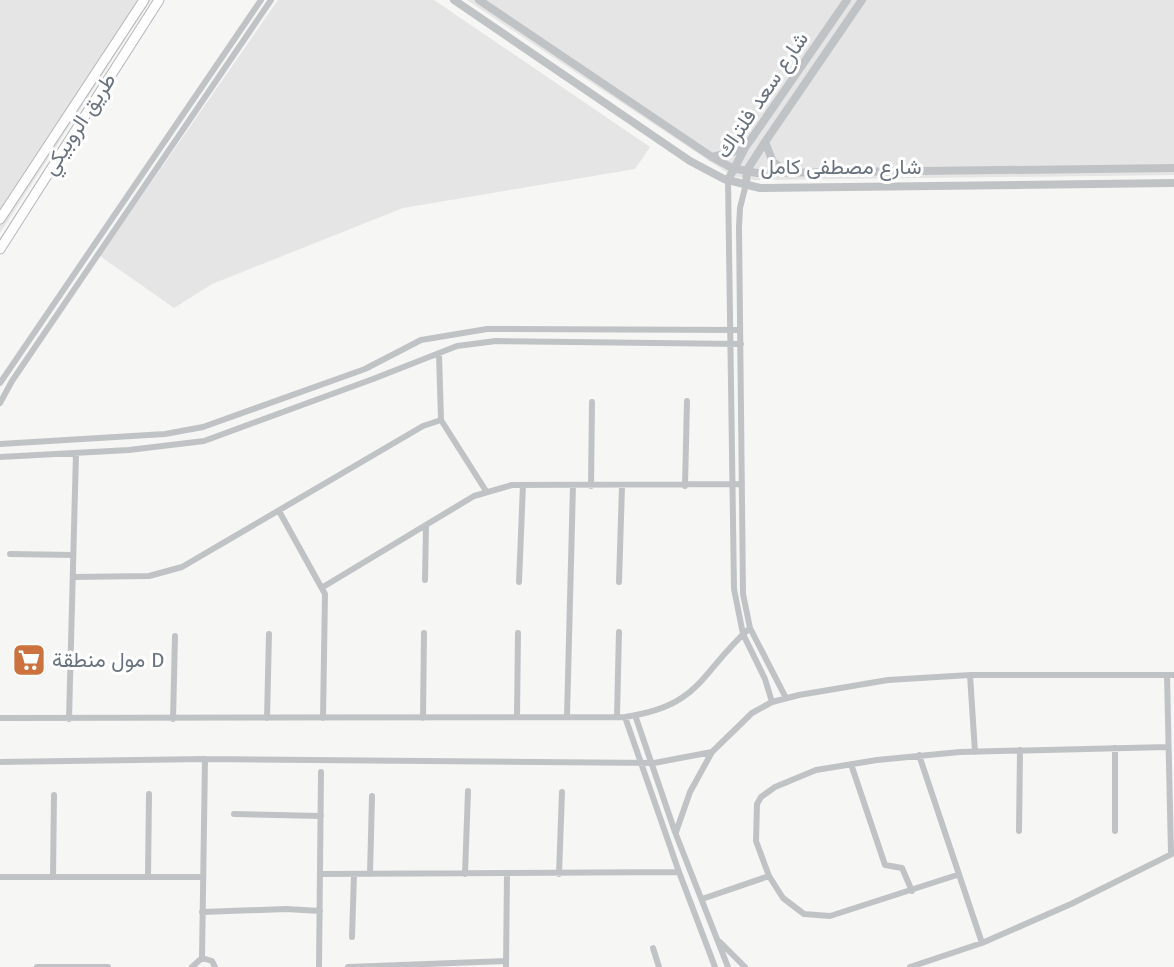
<svg xmlns="http://www.w3.org/2000/svg" width="1174" height="967" font-family="'Fira Sans',Vazirmatn,sans-serif">
  <style>
    .built { fill: #e4e5e4 }
    .lines { fill: none; stroke-linecap: round; stroke-linejoin: round }
    .primary-casing { stroke: #b4b7ba; stroke-width: 11 }
    .minor { stroke: #c0c3c6; stroke-width: 6 }
    .tertiary { stroke: #c0c3c6; stroke-width: 8 }
    .primary { stroke: #fff; stroke-width: 9 }
    .labels { text-anchor: middle; dominant-baseline: central; stroke-width: 6; stroke-linejoin: round; paint-order: stroke }
    .street-label { font-size: 21px; fill: #697380; stroke: #fff }
    .poi-label { font-size: 21px; fill: #697380; stroke: #fff; text-anchor: start }
  </style>
  <rect width="100%" height="100%" fill="#f6f6f4"/>
  <path class="built" d="M 0,0 L 151,0 L 0,233 Z
    M 278,0 L 434,0 L 650,147 L 635,169 L 403,208 L 212,284 L 174,308 L 100,256 Z
    M 467,0 L 1174,0 L 1174,175 L 754,180 L 732,176 Z"/>
  <g class="lines">
    <g class="primary-casing">
      <path id="primary" d="M 0,219 L 144,0
        M 0,249 L 159,0"/>
    </g>
    <path class="minor" d="M 728,180 L 734,589 L 743,634 L 765,679 L 772,702
      M 746,184 L 740,208 L 739,227 L 743,594 L 750,628 L 786,698
      M 439,354 L 441,420 L 486,491
      M 0,383 L 261,0
      M 0,403 L 12,381 L 271,0
      M 0,444 L 165,434 L 203,427 L 365,369 L 421,340 L 487,329 L 740,330
      M 0,457 L 129,450 L 204,441 L 373,379 L 457,346 L 496,341 L 741,344
      M 591,486 L 592,402
      M 685,486 L 687,401
      M 279,511 L 325,594 L 323,718
      M 10,554 L 73,555
      M 73,577 L 149,576 L 182,567 L 423,426 L 441,420
      M 425,580 L 426,526
      M 519,582 L 523,485
      M 619,582 L 622,486
      M 323,587 L 474,496 L 512,485 L 742,484
      M 970,675 L 975,752
      M 1167,675 L 1171,854
      M 635,715 L 675,832 L 728,967
      M 517,716 L 518,633
      M 567,716 L 573,485
      M 617,716 L 619,632
      M 625,717 L 679,872 L 715,967
      M 0,718 L 625,717 C 702,706 700,672 750,628
      M 267,718 L 269,634
      M 423,718 L 424,633
      M 69,719 L 76,453
      M 173,719 L 175,636
      M 919,755 L 982,943
      M 0,762 L 205,759 L 654,763 L 712,752 L 752,713 L 772,702 L 799,695 L 888,680 L 970,675 L 1174,675
      M 851,764 L 885,865 L 902,868 L 912,891
      M 234,814 L 321,816
      M 1019,831 L 1020,750
      M 1115,831 L 1115,748
      M 676,832 L 690,792 L 712,752
      M 320,874 L 679,872
      M 370,874 L 372,796
      M 465,874 L 468,791
      M 559,874 L 562,792
      M 957,875 L 830,916 L 804,914 L 783,898 L 769,876 L 756,841 L 757,804 L 761,797 L 775,787 L 816,770 L 877,760 L 960,752 L 1167,747
      M 0,877 L 202,877
      M 53,877 L 54,795
      M 148,877 L 149,794
      M 702,899 L 769,876
      M 202,912 L 286,909 L 320,911
      M 352,937 L 354,874
      M 720,942 L 745,967
      M 653,948 L 659,967
      M 202,958 L 205,759
      M 37,967 L 108,967
      M 192,967 L 202,958 L 212,961 L 215,967
      M 319,967 L 321,772
      M 348,967 L 506,961
      M 506,967 L 507,874
      M 910,967 L 982,943 L 1071,904 L 1174,853"/>
    <path class="tertiary" d="M 454,0 L 690,161 L 724,179 L 760,188 L 1174,183
      M 479,0 L 712,157 L 732,168 L 757,173 L 1174,168
      M 765,142 L 773,162 L 787,171
      M 712,157 L 744,149
      M 728,180 L 745,148 L 847,0
      M 746,184 L 747,170 L 765,142 L 862,0"/>
    <use href="#primary" class="primary"/>
  </g>
  <defs>
    <g id="supermarket-square" transform="scale(1.725)"><rect x="-9" y="-9" width="18" height="18" rx="4" fill="#cc723e" stroke="#fff"/><path d="M-6-5.5h2.5l.6 2H6L4.5 2H-2.5L-4.4-4H-6ZM-1.5 3.2a1.3 1.3 0 1 0 .1 0ZM3 3.2a1.3 1.3 0 1 0 .1 0Z" fill="#fff"/></g>
  </defs>
  <g fill-rule="evenodd">
    <use href="#supermarket-square" x="29" y="660"/>
  </g>
  <g class="labels">
    <g class="street-label">
      <text transform="translate(762 95) rotate(-56)">شارع سعد فلتراك</text>
      <text transform="translate(79 124) rotate(-57)">طريق الروبيكي</text>
      <text x="841" y="167">شارع مصطفى كامل</text>
    </g>
    <g class="poi-label">
      <text x="52" y="660">مول منطقة D</text>
    </g>
  </g>
</svg>
